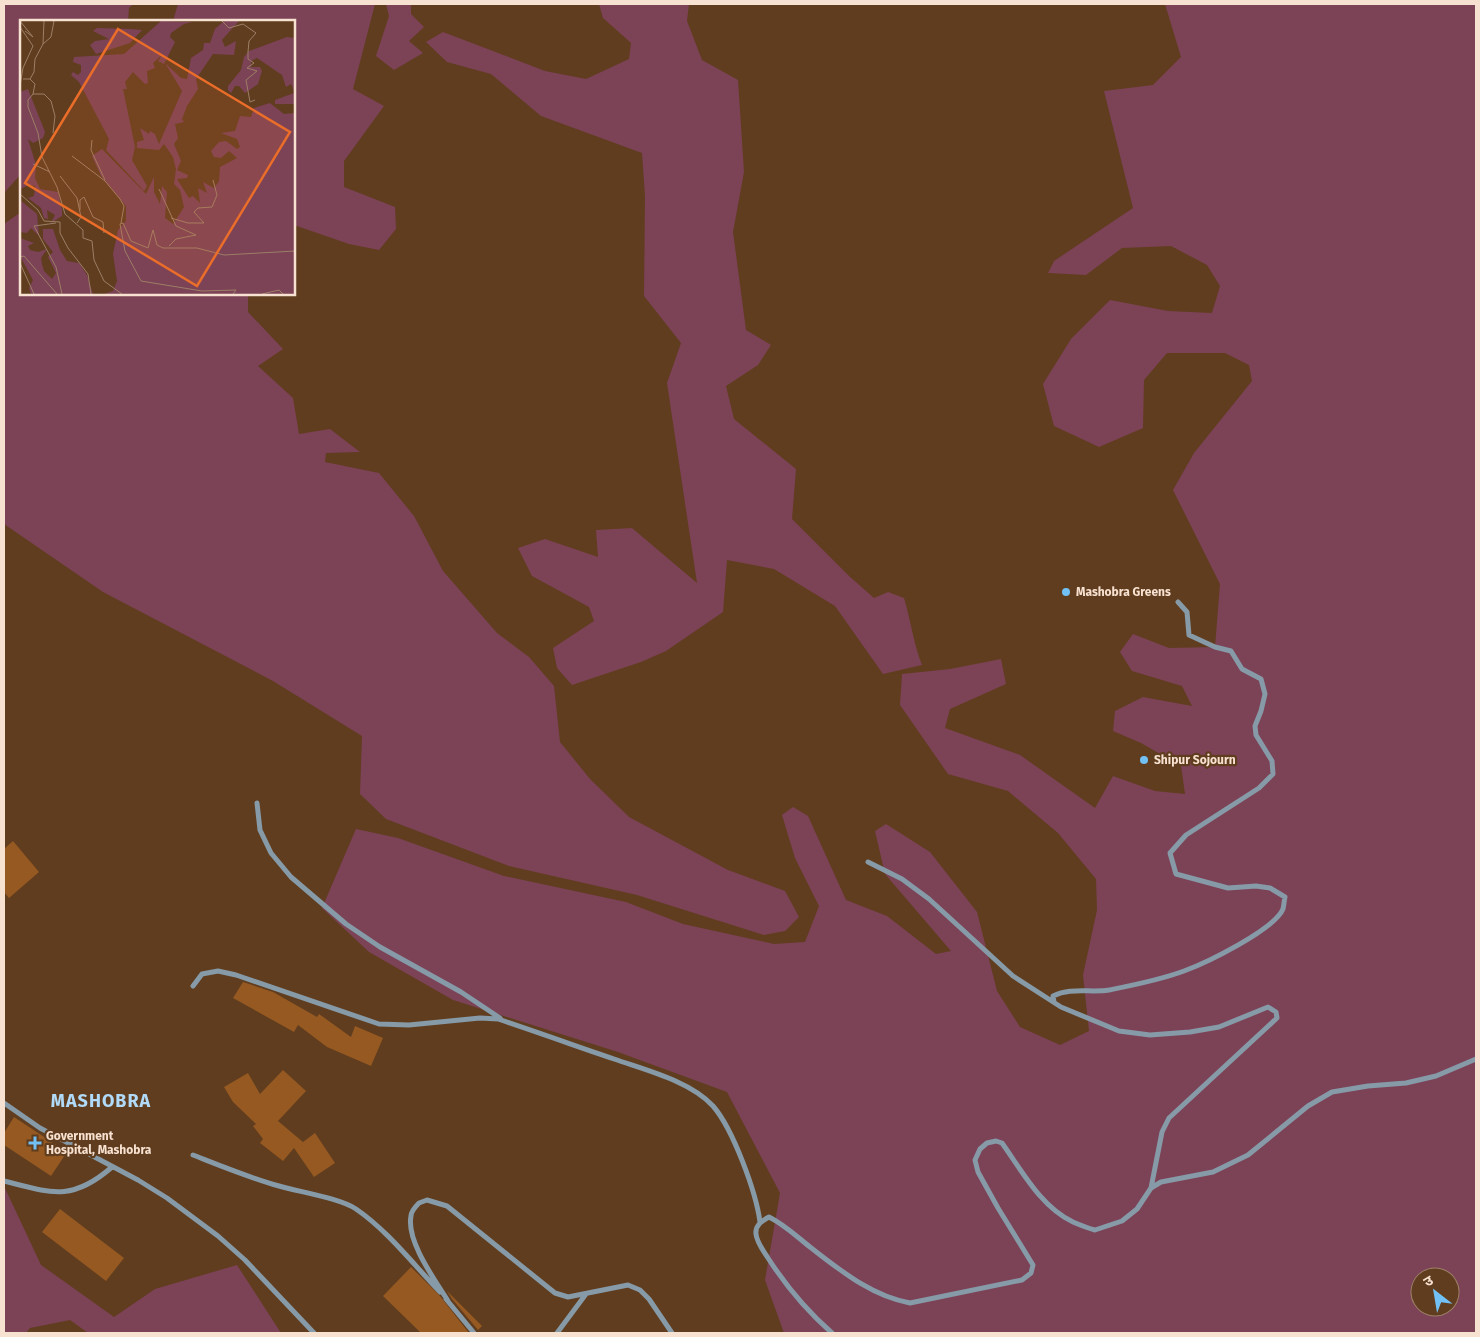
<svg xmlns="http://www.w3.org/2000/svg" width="1480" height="1337" font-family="'Fira Sans','Noto Sans Devanagari',sans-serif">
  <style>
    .green { fill: #7c4256; fill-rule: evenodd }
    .building { fill: #955921 }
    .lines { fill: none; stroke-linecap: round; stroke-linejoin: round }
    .minor { stroke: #869aa7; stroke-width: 5 }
    .poi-dot { fill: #72c1f5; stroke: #603d1f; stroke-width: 2 }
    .labels { text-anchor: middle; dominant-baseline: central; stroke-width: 4.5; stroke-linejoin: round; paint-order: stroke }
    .poi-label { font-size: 12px; font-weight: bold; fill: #f7e1d0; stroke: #603d1f; text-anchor: start }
    .district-label { font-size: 18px; font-weight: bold; letter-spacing: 1px; fill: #b0daf7; stroke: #603d1f }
    .inset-road { fill: none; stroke: #9c7f66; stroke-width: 1 }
    .view { fill: #ea6d29; fill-opacity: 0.15; stroke: #ea6d29; stroke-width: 2.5 }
    .inset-edge { fill: none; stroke: #f7e1d0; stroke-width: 2.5 }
  </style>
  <rect width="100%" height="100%" fill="#603d1f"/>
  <path class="green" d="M 4,4 L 133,4 L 129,8 L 128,21 L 21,21 L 21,174 L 4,193 Z
    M 178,4 L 375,4 L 353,89 L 384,106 L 344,161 L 344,187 L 395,207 L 396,229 L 379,250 L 349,244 L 294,225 L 294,21 L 173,21 Z
    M 386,4 L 411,4 L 411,14 L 424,27 L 409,41 L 423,53 L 394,70 L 376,56 L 389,16 Z
    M 599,4 L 689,4 L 687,21 L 702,60 L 738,80 L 744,172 L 733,232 L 746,330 L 771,345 L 758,365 L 726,386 L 734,419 L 796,469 L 792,519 L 849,576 L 874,598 L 888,592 L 904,598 C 911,621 913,642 922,665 L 883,674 L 835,606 L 774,569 L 727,560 L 723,612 L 666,651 L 641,662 L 572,685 L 557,668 L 553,648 L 594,621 L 589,607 L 532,576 L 518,548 L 545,539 L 598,557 L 596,530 L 632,528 L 697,583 L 667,383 L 681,343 L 644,296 L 645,196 L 642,153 L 541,116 L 491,74 L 447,62 L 426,42 L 443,32 L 545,71 L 586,79 L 629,59 L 631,43 L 603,18 Z
    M 1165,4 L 1476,4 L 1476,1333 L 784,1333 L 765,1280 L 780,1193 L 727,1092 L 618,1052 L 453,1000 L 369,952 L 322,908 L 356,829 L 398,838 L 504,876 L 626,902 L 683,924 L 774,944 L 805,942 L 819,906 L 795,858 L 782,815 L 793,807 L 808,816 L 846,900 L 887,916 L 936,954 L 951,951 L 885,874 L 875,831 L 886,824 L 930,852 L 977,912 L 997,991 L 1020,1027 L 1060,1045 L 1089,1031 L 1083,975 L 1097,910 L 1096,879 L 1058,833 L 1008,791 L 948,774 L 900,705 L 902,674 L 950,669 L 1001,659 L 1006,684 L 950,709 L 945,728 L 1020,755 L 1095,808 L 1113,776 L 1155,791 L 1185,794 L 1181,766 L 1141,743 L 1113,731 L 1115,711 L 1143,697 L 1192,706 L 1182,686 L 1132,671 L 1120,652 L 1133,634 L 1169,648 L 1215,647 L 1220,584 L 1173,490 L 1194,453 L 1252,381 L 1249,365 L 1225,353 L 1167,353 L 1144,380 L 1143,428 L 1099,447 L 1054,426 L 1043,384 L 1071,339 L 1110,300 L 1168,311 L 1212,313 L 1220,286 L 1207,265 L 1171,246 L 1122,248 L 1086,275 L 1048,273 L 1054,261 L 1133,208 L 1104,91 L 1153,85 L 1181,57 ZM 1420,1277 L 1450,1277 L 1450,1307 L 1420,1307 Z
    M 21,212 L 21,294 L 248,294 L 248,312 L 283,349 L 258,366 L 293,398 L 299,434 L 330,429 L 360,452 L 326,453 L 325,462 L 379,473 L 414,516 L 443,571 L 497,633 L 529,657 L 554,686 L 560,742 L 590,779 L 629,817 L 728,870 L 785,891 L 799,917 L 785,931 L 764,935 L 637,895 L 509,866 L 386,819 L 360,794 L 362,736 L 273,681 L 103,592 L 4,524 L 4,224 Z
    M 4,1186 L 41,1265 L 114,1317 L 155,1289 L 237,1265 L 281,1333 L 88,1333 L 70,1320 L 30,1328 L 26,1333 L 4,1333 Z"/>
  <path class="building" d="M 13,841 L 39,872 L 9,898 L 4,892 L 4,849 Z
    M 243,982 L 273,992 L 317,1017 L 319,1014 L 351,1037 L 355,1026 L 383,1038 L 371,1066 L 327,1047 L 298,1025 L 294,1032 L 233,998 Z
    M 283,1070 L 306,1091 L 278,1121 L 303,1142 L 315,1133 L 335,1163 L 314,1177 L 294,1148 L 283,1161 L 260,1143 L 263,1139 L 253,1126 L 256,1124 L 233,1102 L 224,1087 L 248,1073 L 260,1094 Z
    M 14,1117 L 67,1152 L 51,1176 L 4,1145 L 4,1133 Z
    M 60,1209 L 124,1258 L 106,1281 L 42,1232 Z
    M 411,1267 L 440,1296 L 469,1333 L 421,1333 L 383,1296 Z
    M 447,1291 L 482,1326 L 478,1330 L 452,1299 Z"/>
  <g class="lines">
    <path class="minor" d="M 257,803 L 260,830 L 271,853 L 291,877 L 346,924 L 380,947 L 461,992 L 500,1018
      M 868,862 L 902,879 L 929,899 L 1013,976 L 1061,1007 L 1119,1031 L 1150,1035 L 1190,1032 L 1219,1027 L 1268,1007 L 1276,1012 L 1277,1018 L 1169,1118 L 1162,1132 L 1151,1188
      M 193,986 L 202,974 L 218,971 L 236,975 L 379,1024 L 409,1025 L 480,1018 L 498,1019 C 537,1032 576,1046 614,1059 C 645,1070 690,1081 713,1106 C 733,1129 756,1192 760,1222
      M 1054,1002 L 1053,996 C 1071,987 1090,993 1109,990 C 1134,985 1160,980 1184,971 C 1206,963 1274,930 1283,909 C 1284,905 1284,901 1285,897 L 1270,888 L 1256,886 L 1228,888 L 1176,874 L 1170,853 L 1186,835 L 1259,788 L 1273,774 L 1272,761 L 1256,735 L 1255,726 L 1261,711 L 1265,694 L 1261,679 L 1242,669 L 1231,651 L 1215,647 L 1189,635 L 1187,612 L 1178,602
      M 4,1103 L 40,1128 L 138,1180 L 167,1198 L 218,1236 L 245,1260 L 314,1333
      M 193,1155 C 221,1166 250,1178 279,1186 C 300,1192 339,1198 356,1209 C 388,1231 413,1264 440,1292
      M 4,1181 C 51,1193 72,1202 112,1167
      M 446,1299 L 474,1333
      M 448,1301 C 435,1280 406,1241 411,1216 C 411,1212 416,1206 419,1203 L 427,1200 L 447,1206 L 555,1293 L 568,1297 L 628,1285 L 640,1290 L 649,1299 L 672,1333
      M 557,1333 L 586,1294
      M 832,1333 C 807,1311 786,1286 768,1258 C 763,1250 757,1243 756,1234 C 755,1225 762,1221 769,1217 C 785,1225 796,1236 810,1247 C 840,1270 871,1296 910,1303 L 1022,1280 L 1031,1273 L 1033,1265 L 998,1208 L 978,1172 L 975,1160 L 980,1149 L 987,1143 L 996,1141 L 1002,1143 C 1022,1171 1041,1207 1073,1222 C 1080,1225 1087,1228 1095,1230 L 1122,1221 L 1137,1209 L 1151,1188 L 1161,1182 L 1213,1172 L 1248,1155 L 1308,1106 L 1332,1092 L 1368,1086 L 1406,1083 L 1436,1076 L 1476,1059"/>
  </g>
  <g class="poi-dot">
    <circle cx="1066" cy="592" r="5"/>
    <circle cx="1144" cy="760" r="5"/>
    <path d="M32.5 1135.5h5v5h5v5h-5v5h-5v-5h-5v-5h5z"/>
  </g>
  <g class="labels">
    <g class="poi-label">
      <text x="1076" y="592">Mashobra Greens</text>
      <text x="1154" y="760">Shipur Sojourn</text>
      <text x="46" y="1136">Government<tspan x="46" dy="14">Hospital, Mashobra</tspan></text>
    </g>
    <g class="district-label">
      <text x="101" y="1101">MASHOBRA</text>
    </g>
  </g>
  <g transform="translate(20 20)">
    <rect width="275" height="275" fill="#603d1f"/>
    <path d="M 141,1 L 172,2 L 164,4 L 151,13 L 150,17 L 155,22 L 144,44 L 138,41 L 142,35 L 133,43 L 135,48 L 127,51 L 128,63 L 125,64 L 113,52 L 105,62 L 107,69 L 103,69 L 115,127 L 112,140 L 127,166 L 124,171 L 86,130 L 89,119 L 59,62 L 51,55 L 53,52 L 58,55 L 61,52 L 61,45 L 53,42 L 54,37 L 104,34 ZM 204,1 L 219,1 L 202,20 L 205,27 L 216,21 L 214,35 L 193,34 L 176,59 L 178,69 L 167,86 L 162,99 L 164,102 L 155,104 L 158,118 L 154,124 L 161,141 L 157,150 L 168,155 L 167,158 L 157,159 L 169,178 L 173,176 L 180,183 L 178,168 L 187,173 L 183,162 L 194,168 L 199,161 L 200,147 L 217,138 L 209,131 L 201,138 L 194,137 L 191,131 L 199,122 L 206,121 L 217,129 L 220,127 L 217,119 L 201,113 L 215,111 L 220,96 L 231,97 L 234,88 L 250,83 L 264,94 L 275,93 L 275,274 L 84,274 L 93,271 L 97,261 L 93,234 L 98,210 L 106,201 L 106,186 L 81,156 L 72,136 L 82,129 L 126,174 L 134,157 L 134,172 L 140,184 L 142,166 L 147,172 L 145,198 L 153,204 L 164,187 L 160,170 L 154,164 L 156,149 L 153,137 L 144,124 L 139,130 L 117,128 L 117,122 L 124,120 L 120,108 L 129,114 L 130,111 L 135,114 L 139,124 L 162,71 L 145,43 L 161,58 L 167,59 L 171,38 L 183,30 L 184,23 L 190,23 L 195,9 ZM 77,8 L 110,9 L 122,10 L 110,23 L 76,34 L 70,25 L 75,21 L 89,19 L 73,11 ZM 267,17 L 275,18 L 275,84 L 255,84 L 255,80 L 274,73 L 273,68 L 271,64 L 266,67 L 262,55 L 237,38 L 231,41 L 231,47 L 240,47 L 242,51 L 238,64 L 225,73 L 219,66 L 215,66 L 211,73 L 208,70 L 208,66 L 221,50 L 224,37 L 229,31 ZM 8,69 L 25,112 L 23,118 L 13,123 L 8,119 L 16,145 L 15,158 L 20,169 L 38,172 L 42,190 L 42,196 L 31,203 L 35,195 L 27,190 L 28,199 L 24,198 L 21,188 L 8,178 L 14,176 L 15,166 L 9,165 L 0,169 L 0,72 ZM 0,180 L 17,194 L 19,216 L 11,208 L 7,213 L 0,212 ZM 23,209 L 33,209 L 40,230 L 47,241 L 59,243 L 67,255 L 73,274 L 11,274 L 9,268 L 13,260 L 0,236 L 0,218 L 14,223 L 8,226 L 10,230 L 18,232 L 27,229 L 21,238 L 22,244 L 24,251 L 32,259 L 36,253 L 28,237 L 33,232 L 23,219 Z" fill="#7c4256"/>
    <path class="inset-road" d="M 0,1 L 13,17 L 5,11M 202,1 L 209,8 L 223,4 L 236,13 L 229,21 L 228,32 L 228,39 L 234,43 L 227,48 L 237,51 L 226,60 L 230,82 L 235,80M 0,7 L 13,26 L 3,48 L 0,66M 23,24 L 31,17 L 34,1M 3,59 L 10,59 L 14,52 L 15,39 L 23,24 L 24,1M 10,59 L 15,64 L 13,74 L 24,74 L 31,81 L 35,96 L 33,113M 13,74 L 8,80 L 8,87 L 18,113 L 22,137 L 37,167 L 45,194 L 63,210 L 63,218 L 72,221 L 74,240 L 84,261 L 102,274M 72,120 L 71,130 L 85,160M 52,136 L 85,161 L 100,179 L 104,186 L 101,203M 13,144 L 30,152M 40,156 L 57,178 L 61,197 L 57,203M 139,169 L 156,206 L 176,215 L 156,219 L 149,226M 0,174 L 18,190 L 24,201 L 40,202 L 40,213 L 48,228 L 68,254 L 71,274M 60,190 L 60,180 L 64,177 L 73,197 L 83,202 L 84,213M 151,198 L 168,203 L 184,203 L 174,192 L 178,188 L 192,187 L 197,175 L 193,160M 36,203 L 14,206 L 36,247 L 42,274M 0,237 L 4,236 L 37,274M 0,243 L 14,274M 213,274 L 216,270 L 182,271 L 121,261 L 105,231 L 100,204 L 103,203 L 111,221 L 128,228 L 133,210 L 137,225 L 143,228 L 177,228 L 204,235 L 275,231M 242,274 L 259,270 L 263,274"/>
    <path class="view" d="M 98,9 L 270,112 L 177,266 L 5,163 Z"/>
    <rect width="275" height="275" class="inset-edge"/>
  </g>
  <rect width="1480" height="1337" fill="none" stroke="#f7e1d0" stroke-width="10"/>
  <g transform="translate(1435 1292) rotate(329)"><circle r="24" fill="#603d1f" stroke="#9c7f66"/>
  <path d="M0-4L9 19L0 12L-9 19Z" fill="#72c1f5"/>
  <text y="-8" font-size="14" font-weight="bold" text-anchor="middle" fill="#f7e1d0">उ</text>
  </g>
</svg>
